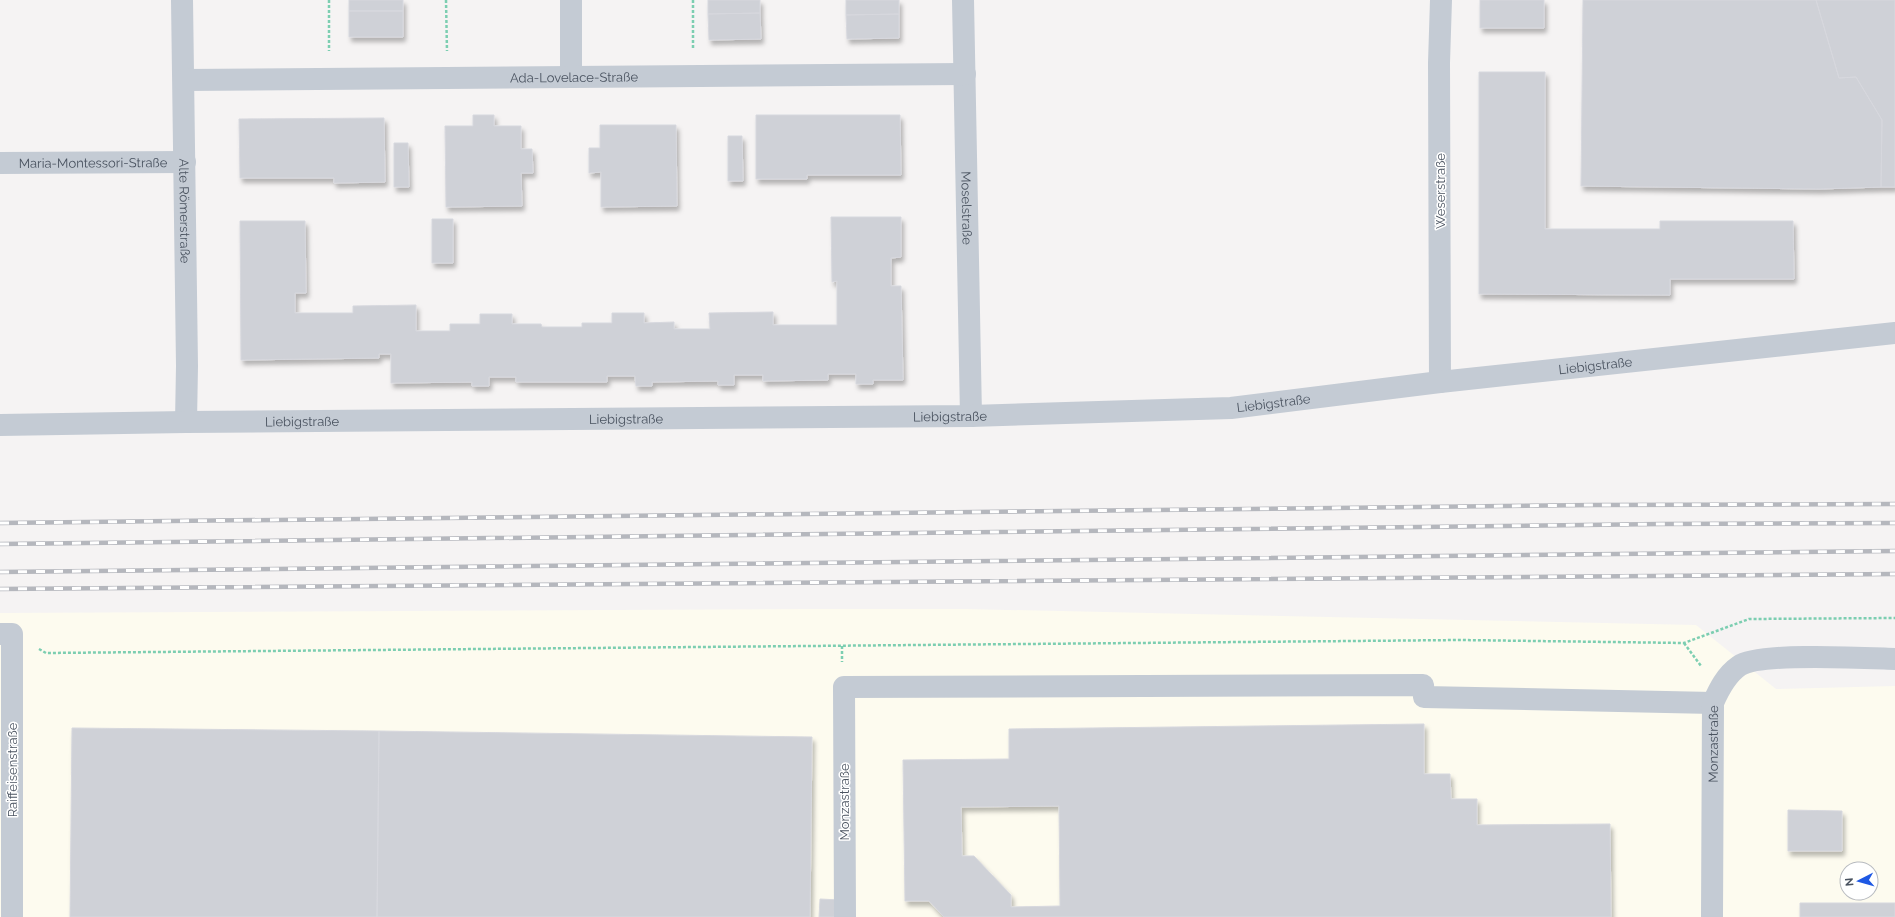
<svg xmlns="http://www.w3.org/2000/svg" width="1895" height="917" font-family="Raleway,sans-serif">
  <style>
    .commercial { fill: #fdfbef; fill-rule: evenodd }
    .building { fill: #cfd1d7; stroke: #d7d8de; fill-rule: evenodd; filter: url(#shadow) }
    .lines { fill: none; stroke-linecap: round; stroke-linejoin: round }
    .path { stroke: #7cceb1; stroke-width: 2.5; stroke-dasharray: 3 2; stroke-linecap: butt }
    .minor { stroke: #c4cbd4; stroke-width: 22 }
    .rail-casing { stroke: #b5b7bd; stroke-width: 4.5 }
    .rail { stroke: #fff; stroke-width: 3; stroke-dasharray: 9; stroke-linecap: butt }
    .labels { text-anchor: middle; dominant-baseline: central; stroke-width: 3; stroke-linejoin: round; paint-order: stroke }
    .street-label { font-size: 13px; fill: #4a5360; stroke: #fff }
  </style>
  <defs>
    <filter id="shadow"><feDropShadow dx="2.5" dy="4.5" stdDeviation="2" flood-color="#0004"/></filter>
  </defs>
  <rect width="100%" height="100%" fill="#f5f3f3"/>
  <path class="commercial" d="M 814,609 L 965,609 L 1696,625 L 1776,689 L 1895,686 L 1895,917 L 0,917 L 0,613 ZM 1847,869 L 1871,869 L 1871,893 L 1847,893 Z"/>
  <path class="building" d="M 349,0 L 403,0 L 403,11 L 349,11 Z
    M 708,0 L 760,0 L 760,13 L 708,14 Z
    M 846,0 L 899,0 L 899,14 L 846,15 Z
    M 1480,0 L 1544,0 L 1544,28 L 1480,28 Z
    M 1583,0 L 1816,0 L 1839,78 L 1856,77 L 1882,120 L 1881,187 L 1819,189 L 1581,186 Z
    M 1816,0 L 1895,0 L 1895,187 L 1881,187 L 1882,120 L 1856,77 L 1839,78 Z
    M 349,11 L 403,11 L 403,37 L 349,37 Z
    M 760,13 L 761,39 L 709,40 L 708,14 Z
    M 899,14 L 899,38 L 847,39 L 846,15 Z
    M 1479,72 L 1545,72 L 1545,229 L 1660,229 L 1660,221 L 1793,221 L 1794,279 L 1670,279 L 1670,295 L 1479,294 Z
    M 473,115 L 494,115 L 494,126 L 521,126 L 521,149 L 532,149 L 533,173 L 521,173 L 522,206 L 446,207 L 445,126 L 473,126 Z
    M 756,115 L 900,115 L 901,175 L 807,175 L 807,179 L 756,179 Z
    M 384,118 L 385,182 L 334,183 L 334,178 L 240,178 L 239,119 Z
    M 600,125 L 676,125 L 677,206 L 601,207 L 601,172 L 589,173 L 589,148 L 600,148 Z
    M 728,136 L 742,136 L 743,181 L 728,181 Z
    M 394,143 L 408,143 L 409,187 L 394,187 Z
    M 831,217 L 901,217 L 901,257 L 891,258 L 891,286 L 901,286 L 903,380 L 873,380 L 873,384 L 856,384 L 856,374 L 828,374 L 828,380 L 763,381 L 763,375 L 734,375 L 734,385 L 718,385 L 718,381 L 652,382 L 652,386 L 636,386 L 635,376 L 607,376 L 607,382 L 516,382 L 516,377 L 489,377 L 489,386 L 472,386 L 472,382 L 391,383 L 391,354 L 379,354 L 379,358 L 241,360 L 240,221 L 305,221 L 306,293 L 295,293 L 295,313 L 353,313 L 353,306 L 416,305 L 416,331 L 450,331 L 450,324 L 480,324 L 480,314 L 512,314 L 512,324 L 541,324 L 542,327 L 582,327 L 582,323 L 612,323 L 612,313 L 644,313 L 644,323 L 674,322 L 674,329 L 710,329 L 709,313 L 773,312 L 773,325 L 837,325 L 837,281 L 832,282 Z
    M 432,219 L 453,219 L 453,263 L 432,263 Z
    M 1424,724 L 1424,774 L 1450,774 L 1451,799 L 1477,799 L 1477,825 L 1610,824 L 1611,917 L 944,917 L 929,901 L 905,901 L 903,760 L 1009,759 L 1009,729 ZM 1059,806 L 1060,906 L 1011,907 L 1011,895 L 974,856 L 962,856 L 961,807 Z
    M 72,728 L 379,731 L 377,917 L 70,917 Z
    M 379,731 L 812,737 L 810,917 L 377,917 Z
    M 1788,810 L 1842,811 L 1842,851 L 1788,851 Z
    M 820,899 L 841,900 L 841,917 L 819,917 Z
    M 1800,903 L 1895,903 L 1895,917 L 1800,917 Z"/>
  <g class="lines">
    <path class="path" d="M 329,0 L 329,51
      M 446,0 L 447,51
      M 693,0 L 693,49
      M 1684,643 L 1701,666
      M 842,646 L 842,662
      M 39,649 L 46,653 L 1461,640 L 1684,643 L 1749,619 L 1895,618"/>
    <g class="minor">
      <path id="s1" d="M 182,0 L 187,366 L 186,422"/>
      <path d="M 571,0 L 571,77"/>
      <path id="s2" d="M 963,0 L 971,416"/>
      <path id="s3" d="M 184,80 L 965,74"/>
      <path id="s4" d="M 0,163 L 185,162"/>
      <path d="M 1440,382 L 1439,63 L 1441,0"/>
      <path id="s5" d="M 0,425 L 186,422 L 971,416 L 1231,408 L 1440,382 L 1895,333"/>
      <path d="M 0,634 L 12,634 L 12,917"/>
      <path d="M 845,917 L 844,687 L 1423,685 L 1424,697 L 1713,703"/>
      <path id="s6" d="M 1712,917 L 1713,703 C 1719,689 1726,675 1739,666 C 1759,652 1866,658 1895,659"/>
    </g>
    <g class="rail-casing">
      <path id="rail" d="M 0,523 L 1594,505 L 1895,504
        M 0,544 L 1661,524 L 1895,523
        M 0,572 L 1895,551
        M 0,589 L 1895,574"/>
    </g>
    <use href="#rail" class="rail"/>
  </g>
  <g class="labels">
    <g class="street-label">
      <text stroke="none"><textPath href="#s3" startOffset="390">Ada-Lovelace-Straße</textPath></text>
      <text stroke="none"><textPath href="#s4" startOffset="93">Maria-Montessori-Straße</textPath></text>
      <text transform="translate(1440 191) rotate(-90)">Weserstraße</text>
      <text stroke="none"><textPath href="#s2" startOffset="208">Moselstraße</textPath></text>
      <text stroke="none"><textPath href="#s1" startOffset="211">Alte Römerstraße</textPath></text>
      <text stroke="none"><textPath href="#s5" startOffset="1598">Liebigstraße</textPath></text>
      <text stroke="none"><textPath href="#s5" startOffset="1274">Liebigstraße</textPath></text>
      <text stroke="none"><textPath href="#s5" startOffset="950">Liebigstraße</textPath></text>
      <text stroke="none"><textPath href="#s5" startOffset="626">Liebigstraße</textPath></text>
      <text stroke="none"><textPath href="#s5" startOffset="302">Liebigstraße</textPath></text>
      <text stroke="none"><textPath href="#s6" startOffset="173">Monzastraße</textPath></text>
      <text transform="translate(12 770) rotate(-90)">Raiffeisenstraße</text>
      <text transform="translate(844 802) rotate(-90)">Monzastraße</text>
    </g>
  </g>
  <g transform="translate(1859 881) rotate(264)"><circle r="19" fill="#ffffff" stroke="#b7babf"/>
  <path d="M0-3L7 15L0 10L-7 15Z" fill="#1e58e4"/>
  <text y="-6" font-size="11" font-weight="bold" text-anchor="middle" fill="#4a5360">N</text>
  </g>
</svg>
